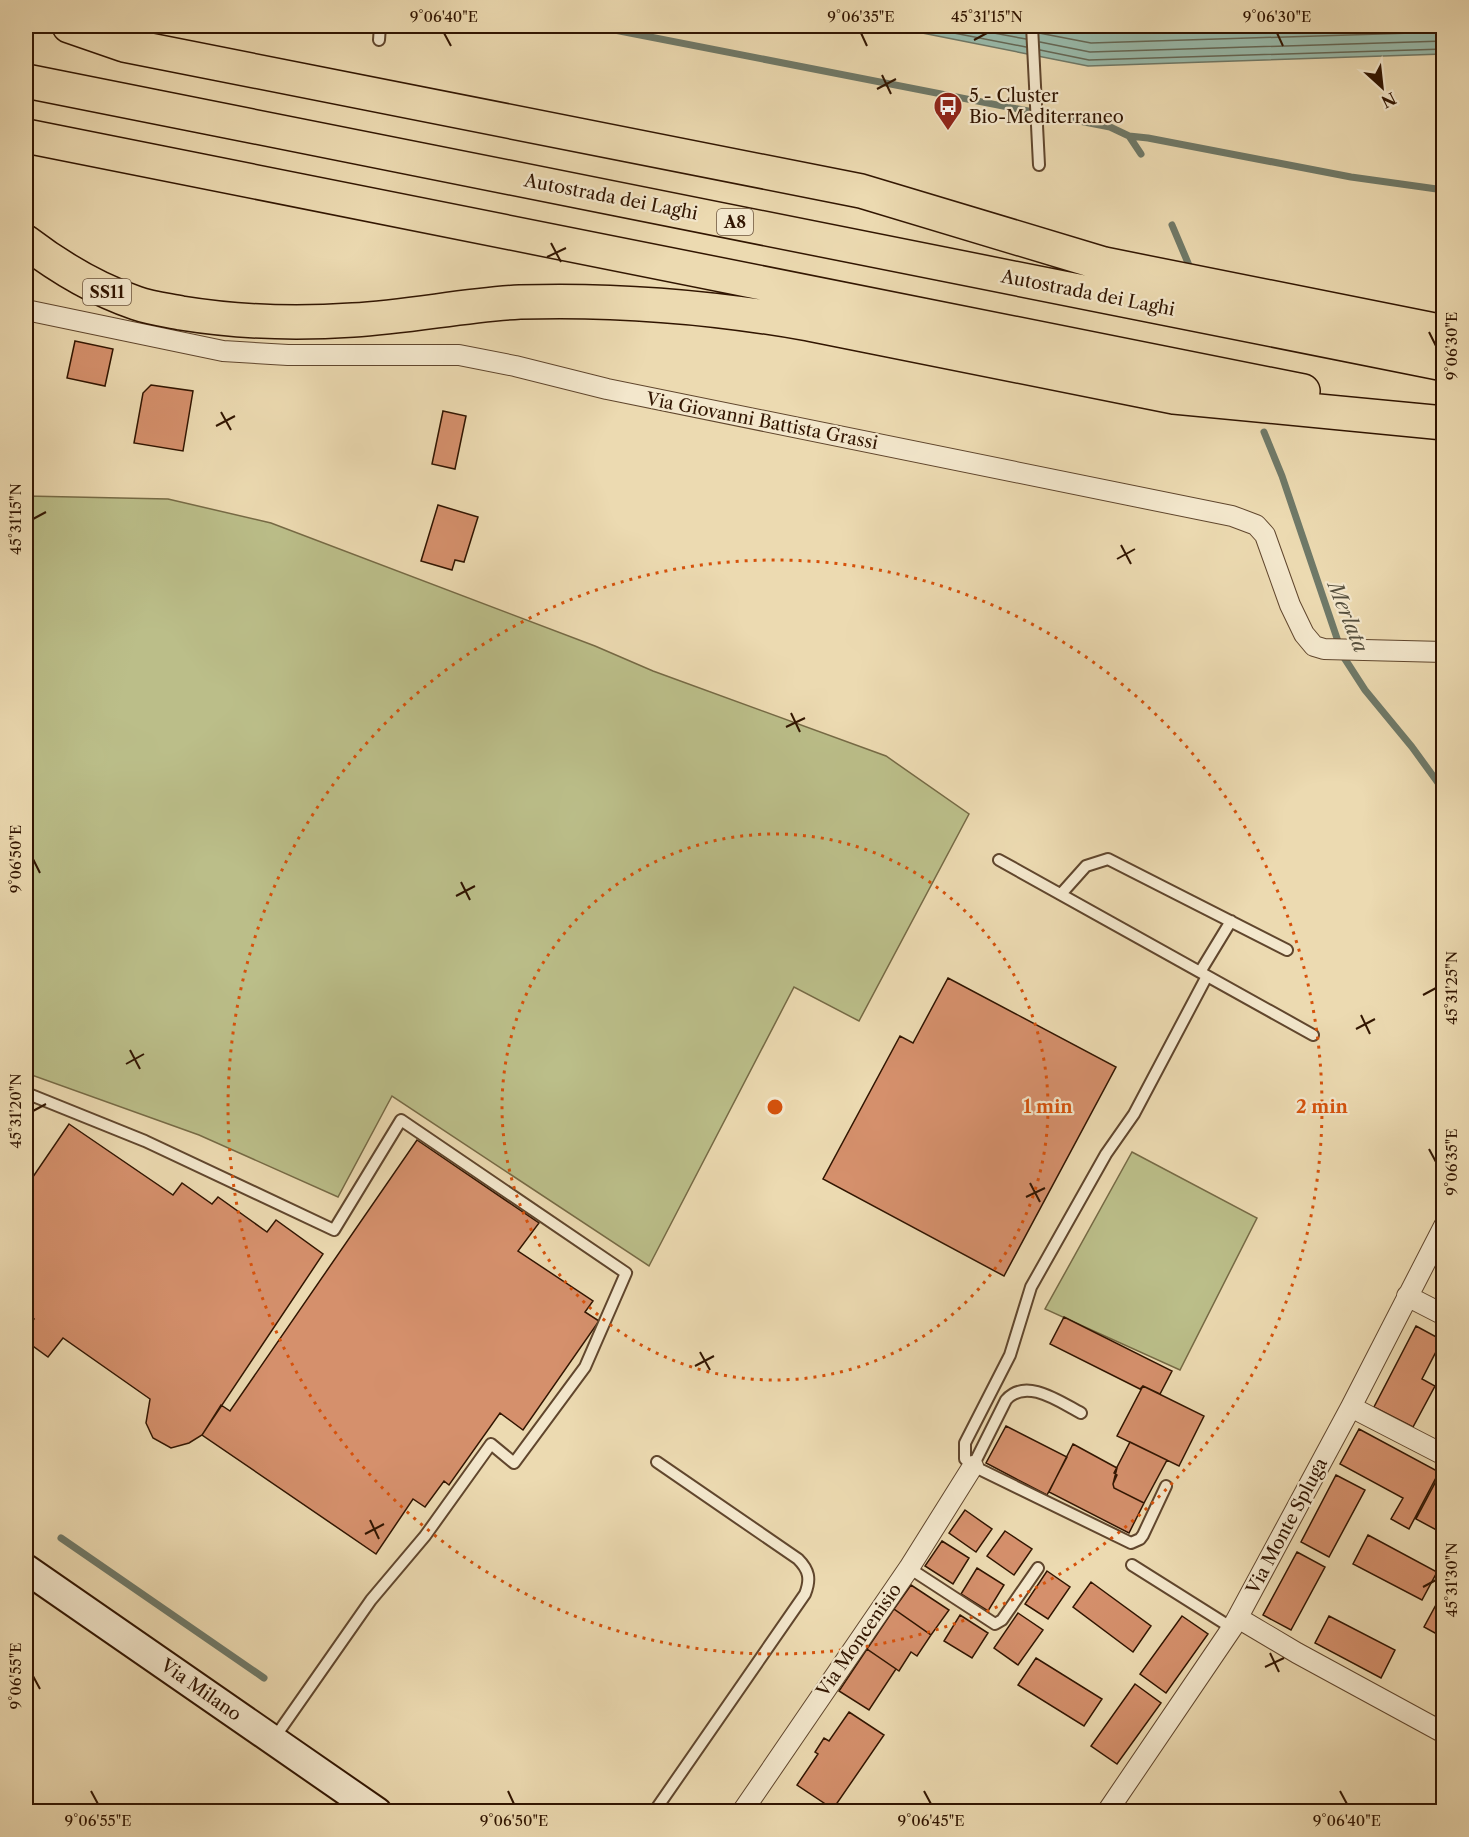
<svg xmlns="http://www.w3.org/2000/svg" width="1469" height="1837" font-family="'Libre Caslon Text',serif">
  <style>
    .green { fill: #bbbe89; stroke: #766a45; stroke-width: 1.5 }
    .water { fill: #99bbac; stroke: #6f7968; stroke-width: 1.5 }
    .lines { fill: none; stroke-linecap: round; stroke-linejoin: round }
    .shore { stroke: #656856; stroke-width: 1.5 }
    .stream { stroke: #6f7968; stroke-width: 7 }
    .building { fill: #d5906c; stroke: #311501; stroke-width: 1.5 }
    .lane-casing { stroke: #60462d; stroke-width: 14 }
    .street-casing { stroke: #60462d; stroke-width: 22 }
    .secondary-casing { stroke: #311501; stroke-width: 32 }
    .highway-casing { stroke: #311501; stroke-width: 36 }
    .lane { stroke: #f3e7cc; stroke-width: 10 }
    .street { stroke: #f3e7cc; stroke-width: 20 }
    .secondary { stroke: #f3e7cc; stroke-width: 28 }
    .highway { stroke: #ecdab1; stroke-width: 33 }
    .ticks { fill: none; stroke: #311501; stroke-width: 2 }
    .ring { fill: none; stroke: #d6520b; stroke-width: 3; stroke-dasharray: 3 6 }
    .labels { text-anchor: middle; dominant-baseline: central; stroke-width: 4.5; stroke-linejoin: round; paint-order: stroke }
    .shield { fill: #f3e7cc; stroke: #6b543e; stroke-width: 1.5 }
    .shield-label { font-size: 16px; font-weight: bold; fill: #311501 }
    .poi-label { font-size: 18px; fill: #311501; stroke: #f3e7cc; text-anchor: start }
    .street-label { font-size: 18px; fill: #311501; stroke: #f3e7cc }
    .water-label { font-size: 20px; font-style: italic; fill: #554f3d; stroke: #f3e7cc }
    .centre { fill: #d6520b; stroke: #f3e7cc; stroke-width: 3 }
    .ring-label { font-size: 18px; text-anchor: middle; font-weight: bold; fill: #d6520b; stroke: #f3e7cc; stroke-width: 4.5; stroke-linejoin: round; paint-order: stroke }
    .neatline { fill: none; stroke: #311501; stroke-width: 2 }
    .ticks-label { font-size: 15px; text-anchor: middle; fill: #311501 }
  </style>
  <rect width="100%" height="100%" fill="#ecdab1"/>
  <filter id="stains"><feTurbulence type="fractalNoise" baseFrequency=".00333" numOctaves="4"/><feColorMatrix values="0 0 0 0 .2 0 0 0 0 .09 0 0 0 0 .02 0 0 0 .5 -.17"/></filter>
  <radialGradient id="worn" r=".72"><stop offset=".6" stop-color="#630" stop-opacity="0"/><stop offset="1" stop-color="#630" stop-opacity=".3"/></radialGradient>
  <path class="green" d="M 26,496 L 168,499 L 271,523 L 595,646 L 653,671 L 886,756 L 969,814 L 859,1021 L 794,987 L 649,1266 L 392,1096 L 338,1197 L 199,1135 L 26,1073 Z
    M 1132,1152 L 1257,1218 L 1180,1370 L 1045,1309 Z"/>
  <path class="water" d="M 887,26 L 1443,26 L 1443,54 L 1088,66 Z"/>
  <g class="lines">
    <path class="shore" d="M 918,26 L 1026,47
      M 956,26 L 1026,39
      M 1039,33 L 1091,43 L 1444,32
      M 1040,42 L 1090,52 L 1444,41
      M 1040,50 L 1089,60 L 1444,49"/>
    <path class="stream" d="M 594,26 L 1110,127 L 1129,136 L 1141,154
      M 1129,136 L 1148,138 L 1351,177 L 1444,190
      M 1172,225 L 1191,270
      M 1264,432 L 1282,476 L 1343,656 L 1365,690 L 1412,747 L 1444,791
      M 61,1538 L 264,1678"/>
  </g>
  <path class="building" d="M 75,341 L 113,349 L 105,386 L 67,378 Z
    M 151,385 L 193,391 L 183,451 L 134,443 L 143,393 Z
    M 443,411 L 466,416 L 455,469 L 432,464 Z
    M 438,505 L 478,517 L 464,562 L 455,560 L 452,570 L 421,561 Z
    M 948,978 L 1116,1067 L 1004,1276 L 823,1179 L 900,1036 L 913,1043 Z
    M 69,1124 L 173,1195 L 182,1183 L 212,1204 L 218,1197 L 267,1232 L 276,1220 L 323,1254 L 202,1435 L 189,1443 L 171,1448 L 153,1438 L 146,1423 L 150,1399 L 63,1338 L 48,1357 L 26,1341 L 26,1331 L 34,1319 L 26,1313 L 26,1187 Z
    M 417,1140 L 539,1223 L 518,1251 L 593,1301 L 585,1312 L 599,1321 L 523,1430 L 500,1413 L 449,1485 L 444,1481 L 425,1507 L 413,1499 L 376,1554 L 202,1435 L 221,1405 L 230,1411 Z
    M 1064,1317 L 1172,1371 L 1160,1394 L 1143,1386 L 1140,1389 L 1050,1344 Z
    M 1416,1326 L 1442,1340 L 1422,1379 L 1435,1386 L 1413,1427 L 1374,1407 Z
    M 1143,1386 L 1204,1416 L 1179,1466 L 1117,1436 Z
    M 1006,1426 L 1067,1457 L 1047,1495 L 986,1463 Z
    M 1359,1429 L 1439,1472 L 1409,1529 L 1391,1519 L 1403,1498 L 1340,1464 Z
    M 1130,1442 L 1167,1460 L 1144,1503 L 1114,1488 L 1113,1484 L 1117,1475 L 1114,1473 Z
    M 1073,1444 L 1117,1468 L 1113,1484 L 1114,1488 L 1144,1503 L 1129,1533 L 1049,1492 Z
    M 1443,1468 L 1444,1469 L 1444,1534 L 1416,1519 Z
    M 1336,1475 L 1365,1490 L 1329,1557 L 1301,1542 Z
    M 965,1510 L 992,1529 L 976,1552 L 949,1533 Z
    M 1005,1531 L 1032,1549 L 1014,1575 L 987,1556 Z
    M 1368,1535 L 1437,1572 L 1422,1600 L 1353,1564 Z
    M 942,1541 L 969,1558 L 953,1584 L 925,1566 Z
    M 1297,1552 L 1325,1567 L 1291,1630 L 1263,1615 Z
    M 977,1568 L 1004,1585 L 988,1611 L 961,1594 Z
    M 1047,1571 L 1070,1587 L 1048,1619 L 1025,1604 Z
    M 1091,1582 L 1151,1626 L 1133,1652 L 1073,1607 Z
    M 911,1585 L 949,1610 L 931,1635 L 894,1609 Z
    M 1444,1590 L 1444,1638 L 1424,1627 Z
    M 894,1609 L 931,1635 L 917,1656 L 911,1652 L 899,1671 L 867,1649 Z
    M 1018,1613 L 1043,1630 L 1018,1665 L 994,1648 Z
    M 960,1615 L 988,1633 L 972,1658 L 944,1641 Z
    M 1182,1616 L 1208,1634 L 1166,1693 L 1140,1674 Z
    M 1329,1616 L 1395,1650 L 1381,1678 L 1315,1643 Z
    M 867,1649 L 896,1669 L 869,1710 L 839,1691 Z
    M 1036,1658 L 1102,1699 L 1084,1726 L 1018,1685 Z
    M 1135,1684 L 1161,1703 L 1117,1764 L 1091,1746 Z
    M 849,1712 L 884,1735 L 833,1809 L 797,1785 L 818,1754 L 815,1752 L 824,1738 L 829,1741 Z"/>
  <g class="lines">
    <g class="lane-casing">
      <path id="lane" d="M 1032,26 L 1039,165
        M 379,40 L 380,26
        M 999,860 L 1313,1035
        M 1061,894 L 1086,866 L 1108,859 L 1287,950
        M 1200,972 L 1231,921
        M 26,1093 L 145,1141 L 334,1230 L 401,1120 L 626,1273 L 585,1367 L 514,1463 L 491,1444 L 425,1536 L 371,1600 L 273,1740
        M 973,1466 L 1006,1400 C 1026,1377 1060,1402 1081,1413
        M 1166,1486 L 1143,1535 L 1140,1539 L 1131,1543 L 973,1466 L 965,1459 L 965,1443 L 1010,1355 L 1031,1287 L 1106,1154 L 1134,1114 L 1207,976
        M 1132,1565 L 1232,1628
        M 909,1568 L 995,1624 L 1002,1620 L 1038,1568
        M 654,1812 L 805,1594 C 811,1579 809,1570 798,1559 L 657,1462"/>
    </g>
    <g class="street-casing">
      <path id="street" d="M 26,310 L 223,351 L 288,355 L 459,355 L 515,366 L 607,389 L 1232,516 L 1256,525 L 1265,535 L 1290,605 L 1304,634 L 1314,646 L 1324,649 L 1444,652
        M 1407,1296 L 1444,1315
        M 1351,1407 L 1444,1455
        M 1238,1618 L 1297,1653 L 1444,1733
        M 742,1812 L 909,1568 L 973,1466
        M 1107,1812 L 1232,1628 L 1351,1407 L 1444,1226"/>
    </g>
    <g class="secondary-casing">
      <path id="secondary" d="M 26,1569 L 377,1812"/>
    </g>
    <g class="highway-casing">
      <path id="highway" d="M 69,26 L 124,45 L 861,191 L 1104,264 L 1444,332
        M 26,81 L 1444,364
        M 26,136 L 1303,391
        M 26,242 C 60,268 95,289 136,303 C 150,308 166,310 181,313 C 237,322 296,324 353,320 C 409,317 464,305 520,302 C 617,299 713,307 809,324 L 1174,397 L 1444,423"/>
    </g>
    <use href="#lane" class="lane"/>
    <use href="#street" class="street"/>
    <use href="#secondary" class="secondary"/>
    <use href="#highway" class="highway"/>
  </g>
  <path class="ticks" d="M 444,33 L 451,46M 861,33 L 867,46M 1277,33 L 1283,46M 974,40 L 987,33M 882,75 L 891,94M 877,89 L 896,79M 551,243 L 561,262M 547,257 L 566,248M 1429,332 L 1436,346M 221,412 L 231,430M 216,426 L 235,416M 33,519 L 46,512M 1121,545 L 1131,564M 1117,559 L 1135,549M 791,713 L 800,732M 786,727 L 805,718M 33,859 L 40,873M 461,882 L 470,900M 456,896 L 475,886M 1423,995 L 1436,988M 1361,1015 L 1370,1034M 1356,1029 L 1375,1019M 130,1050 L 140,1069M 126,1064 L 144,1054M 33,1111 L 46,1104M 1429,1149 L 1436,1162M 1030,1183 L 1040,1202M 1026,1197 L 1045,1188M 700,1352 L 710,1370M 695,1366 L 714,1356M 370,1520 L 379,1539M 365,1534 L 384,1524M 1423,1587 L 1436,1580M 1270,1653 L 1279,1672M 1265,1667 L 1284,1658M 33,1676 L 40,1689M 91,1791 L 98,1804M 508,1791 L 514,1804M 924,1791 L 931,1804M 1340,1791 L 1347,1804"/>
  <g class="ring">
    <circle cx="775" cy="1107" r="273"/>
    <circle cx="775" cy="1107" r="547"/>
  </g>
  <defs>
    <g id="bus-pin" transform="scale(1.5)"><path d="M0 17L-7.5 6A9.5 9.5 0 1 1 7.5 6Z" fill="#8f2418" stroke="#f3e7cc"/><path d="M-5-6H5V4H4V6H2V4H-2V6H-4V4H-5ZM-3.5-4V0h7V-4ZM-3.5 1.2v1.5H-2V1.2ZM2 1.2v1.5H3.5V1.2Z" fill="#fff"/></g>
  </defs>
  <g fill-rule="evenodd">
    <use href="#bus-pin" x="948" y="106"/>
  </g>
  <g class="labels">
    <g class="shield">
      <rect x="717" y="209" width="36" height="26" rx="4.5"/>
      <rect x="83" y="279" width="48" height="26" rx="4.5"/>
    </g>
    <g class="shield-label">
      <text x="735" y="222">A8</text>
      <text x="107" y="292">SS11</text>
    </g>
    <g class="poi-label">
      <text x="969" y="96">5 - Cluster<tspan x="969" dy="21">Bio-Mediterraneo</tspan></text>
    </g>
    <g class="street-label">
      <text transform="translate(611 197) rotate(11)">Autostrada dei Laghi</text>
      <text transform="translate(1088 293) rotate(11)">Autostrada dei Laghi</text>
      <text transform="translate(762 421) rotate(11)">Via Giovanni Battista Grassi</text>
      <text transform="translate(1287 1526) rotate(-62)">Via Monte Spluga</text>
      <text transform="translate(859 1640) rotate(-55)">Via Moncenisio</text>
      <text transform="translate(201 1690) rotate(35)">Via Milano</text>
    </g>
    <g class="water-label">
      <text transform="translate(1348 617) rotate(68)">Merlata</text>
    </g>
  </g>
  <circle cx="775" cy="1107" r="9" class="centre"/>
  <g class="ring-label">
    <text x="1048" y="1113">1 min</text>
    <text x="1322" y="1113">2 min</text>
  </g>
  <rect width="1469" height="1837" fill="none" stroke="#ecdab1" stroke-width="66"/>
  <g transform="translate(1382 87) rotate(153)" stroke="#f3e7cc" stroke-width="4.5" paint-order="stroke">
  <path d="M0-4.5L10 22L0 15L-10 22Z" fill="#311501"/>
  <text y="-9" font-size="16" font-weight="bold" text-anchor="middle" fill="#311501">N</text>
  </g>
  <rect x="33" y="33" width="1403" height="1771" class="neatline"/>
  <g class="ticks-label">
    <text x="444" y="22">9°06'40"E</text>
    <text x="861" y="22">9°06'35"E</text>
    <text x="987" y="22">45°31'15"N</text>
    <text x="1277" y="22">9°06'30"E</text>
    <text transform="translate(1452 346) rotate(-90)" y="5">9°06'30"E</text>
    <text transform="translate(16 519) rotate(-90)" y="5">45°31'15"N</text>
    <text transform="translate(16 859) rotate(-90)" y="5">9°06'50"E</text>
    <text transform="translate(1452 988) rotate(-90)" y="5">45°31'25"N</text>
    <text transform="translate(16 1111) rotate(-90)" y="5">45°31'20"N</text>
    <text transform="translate(1452 1162) rotate(-90)" y="5">9°06'35"E</text>
    <text transform="translate(1452 1580) rotate(-90)" y="5">45°31'30"N</text>
    <text transform="translate(16 1676) rotate(-90)" y="5">9°06'55"E</text>
    <text x="98" y="1826">9°06'55"E</text>
    <text x="514" y="1826">9°06'50"E</text>
    <text x="931" y="1826">9°06'45"E</text>
    <text x="1347" y="1826">9°06'40"E</text>
  </g>
  <rect width="100%" height="100%" filter="url(#stains)"/>
  <rect width="100%" height="100%" fill="url(#worn)"/>
</svg>
